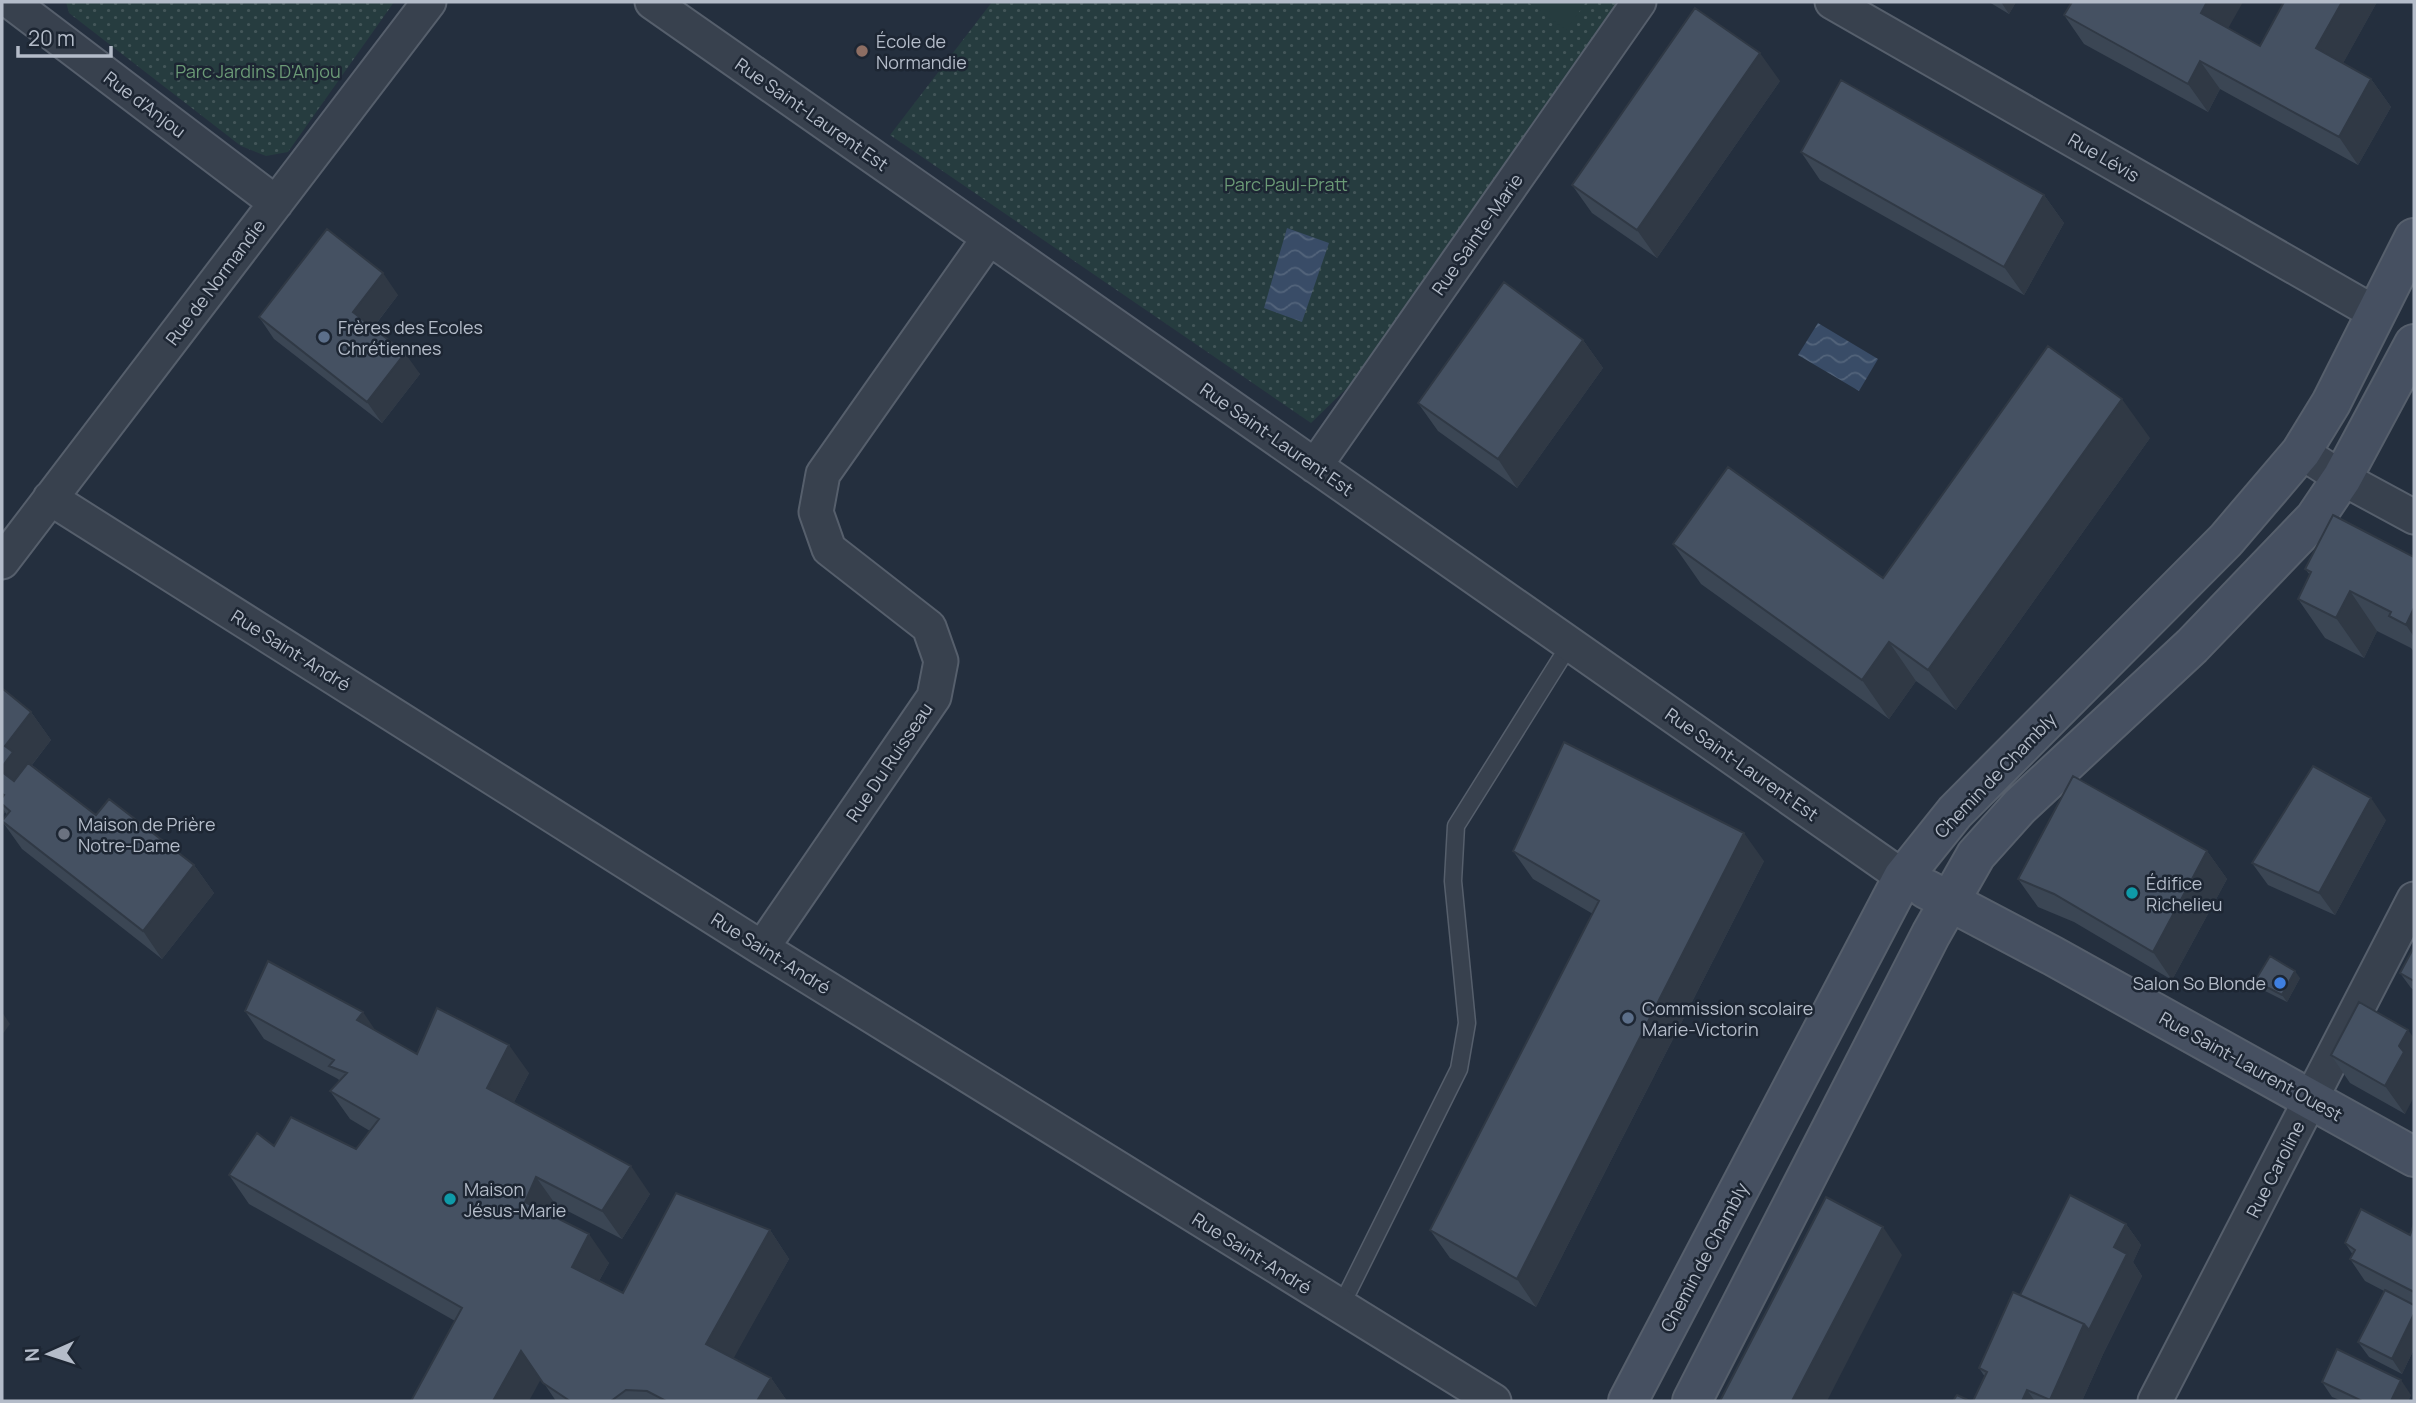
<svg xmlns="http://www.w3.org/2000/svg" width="2416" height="1403" font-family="Manrope,sans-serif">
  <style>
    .park { fill: url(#park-dots) }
    .pitch { fill: #263c3f }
    .water { fill: url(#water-waves) }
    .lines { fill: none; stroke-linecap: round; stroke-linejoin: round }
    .lane-casing { stroke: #565f6c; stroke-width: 19 }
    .street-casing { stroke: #565f6c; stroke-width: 37 }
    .secondary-casing { stroke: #565f6c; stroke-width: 42 }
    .lane { stroke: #38414e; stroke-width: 16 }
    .street { stroke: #38414e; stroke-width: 33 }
    .secondary { stroke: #465061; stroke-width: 38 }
    .wall { fill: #3b4654 }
    .shaded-wall { fill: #303945 }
    .building { fill: #455162; stroke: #303945; stroke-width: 2 }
    .education-dot { fill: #8d6e63; stroke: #1d2633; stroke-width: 2.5 }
    .service-dot { fill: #5c6f8a; stroke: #1d2633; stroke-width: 2.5 }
    .worship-dot { fill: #6b7280; stroke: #1d2633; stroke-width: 2.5 }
    .culture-dot { fill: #0f9aa8; stroke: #1d2633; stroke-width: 2.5 }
    .shop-dot { fill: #3f7fe0; stroke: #1d2633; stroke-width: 2.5 }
    .labels { text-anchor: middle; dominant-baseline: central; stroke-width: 5; stroke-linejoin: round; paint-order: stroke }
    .poi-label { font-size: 18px; fill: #b4bcc9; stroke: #1d2633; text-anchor: start }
    .park-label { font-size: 18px; fill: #6b9a76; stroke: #1d2633 }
    .street-label { font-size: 18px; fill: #b4bcc9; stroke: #1d2633 }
  </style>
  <defs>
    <pattern id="park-dots" width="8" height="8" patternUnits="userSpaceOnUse" patternTransform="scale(1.75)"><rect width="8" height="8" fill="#263c3f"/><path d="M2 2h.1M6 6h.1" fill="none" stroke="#435659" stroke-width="1.8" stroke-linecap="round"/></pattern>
    <pattern id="water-waves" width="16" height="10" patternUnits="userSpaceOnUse" patternTransform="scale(1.75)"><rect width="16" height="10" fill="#394c67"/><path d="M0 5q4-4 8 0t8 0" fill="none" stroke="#53647b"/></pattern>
  </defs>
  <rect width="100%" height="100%" fill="#242f3e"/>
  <path class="park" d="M 66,2 L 394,2 L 288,152 L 266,156 L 241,146 L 69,13 Z
    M 992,2 L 1639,2 L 1415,322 L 1311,423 L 890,135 Z"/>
  <path class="pitch" d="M 1528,2 L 1586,2 L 1566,30 Z"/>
  <path class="water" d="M 1287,228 L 1329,243 L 1302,322 L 1264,308 Z
    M 1818,323 L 1878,359 L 1859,391 L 1798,355 Z"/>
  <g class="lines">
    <g class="lane-casing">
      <path id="lane" d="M 1340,1308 L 1459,1069 L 1467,1023 L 1453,881 L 1456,826 L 1570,644"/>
    </g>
    <g class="street-casing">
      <path id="street" d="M 11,2 L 276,203
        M 652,2 L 1903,877
        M 1832,2 L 2375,313
        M 2301,452 L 2342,478 L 2414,517
        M 1315,466 L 1639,2
        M 50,498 L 762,948 L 1494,1401
        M 2,562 L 429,2
        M 762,948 L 934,697 L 941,661 L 929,627 L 829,549 L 816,512 L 823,474 L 989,238
        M 2155,1401 L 2414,899"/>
    </g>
    <g class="secondary-casing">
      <path id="secondary" d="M 1926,889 L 2053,956 L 2414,1157
        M 1628,1401 L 1903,877 L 1955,812 L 2226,540 L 2301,452 L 2331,403 L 2414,238
        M 1692,1401 L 1931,934 L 1976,855 L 2020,806 L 2192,646 L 2315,518 L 2342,478 L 2414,344"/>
    </g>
    <use href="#lane" class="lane"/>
    <use href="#street" class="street"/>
    <use href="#secondary" class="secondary"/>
  </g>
  <path class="wall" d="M 1989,2 L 2016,2 L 2009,14 Z
    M 2284,2 L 2377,2 L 2343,63 L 2371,79 L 2391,107 L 2358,165 L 2220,89 L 2208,112 L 2084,44 L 2064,15 L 2228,28 L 2260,46 Z
    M 1780,81 L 1657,258 L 1592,213 L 1572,185 Z
    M 1801,152 L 2044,195 L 2064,223 L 2024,295 L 1820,180 Z
    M 398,295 L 373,328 L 420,374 L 382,423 L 274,339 L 259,317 Z
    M 1583,340 L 1603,368 L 1517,488 L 1438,431 L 1418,403 Z
    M 2150,438 L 1956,710 L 1916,681 L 1889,719 L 1701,584 L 1673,544 L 1883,578 Z
    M 2414,557 L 2414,652 L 2411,648 L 2377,631 L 2364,658 L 2325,638 L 2298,599 L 2310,575 L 2305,569 Z
    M 2,690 L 31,712 L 51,740 L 32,765 L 96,815 L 194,865 L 214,893 L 162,959 L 22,849 L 2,821 L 7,815 L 5,812 L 2,816 Z
    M 2386,820 L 2335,915 L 2268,885 L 2252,863 Z
    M 1513,851 L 1764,861 L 1536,1307 L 1450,1258 L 1430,1230 L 1593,914 L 1533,879 Z
    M 2207,851 L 2227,879 L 2172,980 L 2074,922 L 2038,907 L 2018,879 Z
    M 2414,948 L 2414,990 L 2411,988 L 2400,973 Z
    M 2300,978 L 2287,1002 L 2261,989 L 2255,981 Z
    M 245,1011 L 376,1031 L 417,1054 L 529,1073 L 514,1102 L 650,1194 L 622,1239 L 556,1205 L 551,1215 L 609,1263 L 599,1281 L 623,1293 L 770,1230 L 789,1259 L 733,1358 L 771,1378 L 787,1401 L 556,1401 L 541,1379 L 455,1321 L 249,1204 L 229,1175 L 274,1146 L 356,1149 L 370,1131 L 350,1119 L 330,1091 L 340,1081 L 338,1079 L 264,1039 Z
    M 2414,1038 L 2405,1114 L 2350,1083 L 2331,1055 Z
    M 2126,1224 L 2141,1245 L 2133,1262 L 2142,1276 L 2104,1352 L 2082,1401 L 1973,1401 L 1985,1377 L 1979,1368 L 2020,1295 Z
    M 2414,1224 L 2414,1349 L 2402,1374 L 2369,1357 L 2358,1342 L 2384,1291 L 2365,1281 L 2350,1259 L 2353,1255 L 2345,1243 L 2410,1235 Z
    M 2322,1382 L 2411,1395 L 2408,1401 L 2342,1401 L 2332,1397 Z"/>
  <path class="shaded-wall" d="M 2001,2 L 2016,2 L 2009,14 Z
    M 2207,2 L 2243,2 L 2221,41 L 2201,13 Z
    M 2342,2 L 2377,2 L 2336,76 L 2316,48 Z
    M 1760,53 L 1780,81 L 1657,258 L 1637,230 Z
    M 2200,61 L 2220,89 L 2208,112 L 2188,84 Z
    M 2371,79 L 2391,107 L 2358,165 L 2339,137 Z
    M 2044,195 L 2064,223 L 2024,295 L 2004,267 Z
    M 383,273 L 398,295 L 368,334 L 353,312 Z
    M 1583,340 L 1603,368 L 1517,488 L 1498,459 Z
    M 405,353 L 420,374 L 382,423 L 367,402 Z
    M 2122,399 L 2150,438 L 1956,710 L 1928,670 Z
    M 2350,591 L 2377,631 L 2364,658 L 2336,618 Z
    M 2414,608 L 2414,637 L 2406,625 Z
    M 1889,642 L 1916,681 L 1889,719 L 1862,680 Z
    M 31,712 L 51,740 L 27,771 L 19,798 L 2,774 L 2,767 L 5,746 Z
    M 2371,798 L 2386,820 L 2335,915 L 2319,893 Z
    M 2,807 L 5,812 L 2,816 Z
    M 1744,833 L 1764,861 L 1536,1307 L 1517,1279 Z
    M 2207,851 L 2227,879 L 2172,980 L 2153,952 Z
    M 194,865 L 214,893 L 162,959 L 143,931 Z
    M 2295,971 L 2300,978 L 2287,1002 L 2282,995 Z
    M 2,1012 L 10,1024 L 2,1035 Z
    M 363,1012 L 382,1040 L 357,1020 Z
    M 2408,1030 L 2414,1038 L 2414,1097 L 2405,1114 L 2385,1086 L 2399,1046 Z
    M 509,1045 L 529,1073 L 507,1116 L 487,1088 Z
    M 631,1166 L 650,1194 L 622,1239 L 602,1211 Z
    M 536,1177 L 556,1205 L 545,1230 L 525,1202 Z
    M 2126,1224 L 2141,1245 L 2133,1262 L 2142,1276 L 2104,1352 L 2082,1401 L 2051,1401 L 2050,1400 L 2114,1247 Z
    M 1883,1227 L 1902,1255 L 1827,1401 L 1792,1401 Z
    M 770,1230 L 789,1259 L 726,1372 L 706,1344 Z
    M 589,1234 L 609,1263 L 591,1295 L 572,1267 Z
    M 2414,1314 L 2414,1349 L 2402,1374 L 2392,1359 Z
    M 521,1351 L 541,1379 L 529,1401 L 493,1401 Z
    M 771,1378 L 787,1401 L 757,1401 Z
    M 2401,1380 L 2411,1395 L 2408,1401 L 2391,1401 Z
    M 2027,1390 L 2035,1401 L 2022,1401 Z"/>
  <path class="building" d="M 2072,2 L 2207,2 L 2201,13 L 2260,46 L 2284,2 L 2342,2 L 2316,48 L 2371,79 L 2339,137 L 2200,61 L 2188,84 L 2064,15 Z
    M 1695,8 L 1760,53 L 1637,230 L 1572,185 Z
    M 1841,80 L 2044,195 L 2004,267 L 1801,152 Z
    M 327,229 L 383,273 L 353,312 L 405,353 L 367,402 L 259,317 Z
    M 1504,282 L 1583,340 L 1498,459 L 1418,403 Z
    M 2048,346 L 2122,399 L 1928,670 L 1889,642 L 1862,680 L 1673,544 L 1728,467 L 1883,578 Z
    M 2333,515 L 2414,557 L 2414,608 L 2406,625 L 2389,616 L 2391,612 L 2350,591 L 2336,618 L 2298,599 L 2311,572 L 2305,569 Z
    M 3,689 L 31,712 L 5,746 L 13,752 L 2,767 L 2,690 Z
    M 1564,742 L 1744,833 L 1517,1279 L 1430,1230 L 1599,901 L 1513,851 Z
    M 28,763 L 96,815 L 109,799 L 194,865 L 143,931 L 2,821 L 10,811 L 2,804 L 2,798 L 4,795 L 2,794 L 2,772 L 14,781 Z
    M 2313,766 L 2371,798 L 2319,893 L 2252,863 Z
    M 2073,776 L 2207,851 L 2153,952 L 2054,894 L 2018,879 Z
    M 2414,947 L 2414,981 L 2400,973 Z
    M 2270,956 L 2295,971 L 2282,995 L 2255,981 Z
    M 268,961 L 363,1012 L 357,1020 L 417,1054 L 437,1008 L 509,1045 L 487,1088 L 631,1166 L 602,1211 L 536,1177 L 525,1202 L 589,1234 L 572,1267 L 623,1293 L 676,1193 L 770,1230 L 706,1344 L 771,1378 L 757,1401 L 666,1401 L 647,1391 L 626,1390 L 611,1401 L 570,1401 L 543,1383 L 521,1351 L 493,1401 L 411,1401 L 462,1308 L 229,1175 L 257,1133 L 274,1146 L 291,1117 L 356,1149 L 379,1119 L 330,1091 L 347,1073 L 329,1066 L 334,1060 L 245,1011 Z
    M 2359,1002 L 2408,1030 L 2399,1046 L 2404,1052 L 2385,1086 L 2331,1055 Z
    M 2070,1195 L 2126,1224 L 2114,1247 L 2127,1254 L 2089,1330 L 2084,1324 L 2020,1295 Z
    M 1826,1197 L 1883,1227 L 1792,1401 L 1720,1401 Z
    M 2361,1209 L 2410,1235 L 2414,1224 L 2414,1292 L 2350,1259 L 2355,1250 L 2345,1243 Z
    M 2385,1290 L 2414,1305 L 2414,1314 L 2392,1359 L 2358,1342 Z
    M 2013,1292 L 2084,1324 L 2050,1400 L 2027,1390 L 2022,1401 L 1973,1401 L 1987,1372 L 1979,1368 Z
    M 2337,1349 L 2401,1380 L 2391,1401 L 2362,1401 L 2322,1382 Z
    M 1957,1395 L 1970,1401 L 1953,1401 Z"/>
  <circle class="education-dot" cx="862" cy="51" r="7"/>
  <g class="service-dot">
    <circle cx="324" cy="337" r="7"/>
    <circle cx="1628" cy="1018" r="7"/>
  </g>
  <circle class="worship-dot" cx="64" cy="834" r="7"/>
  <g class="culture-dot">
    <circle cx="2132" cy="893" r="7"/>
    <circle cx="450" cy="1199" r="7"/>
  </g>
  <circle class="shop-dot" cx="2280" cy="983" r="7"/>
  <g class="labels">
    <g class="poi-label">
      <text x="876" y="41">École de<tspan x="876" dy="21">Normandie</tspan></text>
      <text x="338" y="327">Frères des Ecoles<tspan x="338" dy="21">Chrétiennes</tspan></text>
      <text x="78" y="824">Maison de Prière<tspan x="78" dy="21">Notre-Dame</tspan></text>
      <text x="2146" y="883">Édifice<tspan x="2146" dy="21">Richelieu</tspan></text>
      <text x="2266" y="983" text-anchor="end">Salon So Blonde</text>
      <text x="1642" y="1008">Commission scolaire<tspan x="1642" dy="21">Marie-Victorin</tspan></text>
      <text x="464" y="1189">Maison<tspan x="464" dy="21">Jésus-Marie</tspan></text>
    </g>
    <g class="park-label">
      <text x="258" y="71">Parc Jardins D'Anjou</text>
      <text x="1286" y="184">Parc Paul-Pratt</text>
    </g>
    <g class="street-label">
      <text transform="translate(145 104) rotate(37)">Rue d'Anjou</text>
      <text transform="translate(812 114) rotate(35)">Rue Saint-Laurent Est</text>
      <text transform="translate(2104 157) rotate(30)">Rue Lévis</text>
      <text transform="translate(1477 234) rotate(-55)">Rue Sainte-Marie</text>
      <text transform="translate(215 282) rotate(-53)">Rue de Normandie</text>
      <text transform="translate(1277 439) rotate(35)">Rue Saint-Laurent Est</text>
      <text transform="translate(291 650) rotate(32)">Rue Saint-André</text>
      <text transform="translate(889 762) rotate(-56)">Rue Du Ruisseau</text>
      <text transform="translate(1742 764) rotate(35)">Rue Saint-Laurent Est</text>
      <text transform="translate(1995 775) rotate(-46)">Chemin de Chambly</text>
      <text transform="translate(771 953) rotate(32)">Rue Saint-André</text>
      <text transform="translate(2251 1066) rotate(29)">Rue Saint-Laurent Ouest</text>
      <text transform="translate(2275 1169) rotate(-63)">Rue Caroline</text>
      <text transform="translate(1252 1253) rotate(32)">Rue Saint-André</text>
      <text transform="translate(1704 1257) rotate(-62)">Chemin de Chambly</text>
    </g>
  </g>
  <rect width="2416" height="1403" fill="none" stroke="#b4bcc9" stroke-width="7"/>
  <g transform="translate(49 1354) rotate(267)" stroke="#1d2633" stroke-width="5" paint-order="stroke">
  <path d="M0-5L12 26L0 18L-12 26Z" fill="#b4bcc9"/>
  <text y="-10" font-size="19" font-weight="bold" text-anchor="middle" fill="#b4bcc9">N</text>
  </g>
  <path d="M18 46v10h93v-10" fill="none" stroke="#b4bcc9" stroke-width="3.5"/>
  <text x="28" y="46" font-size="21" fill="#b4bcc9" stroke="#1d2633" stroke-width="5" paint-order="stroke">20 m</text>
</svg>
